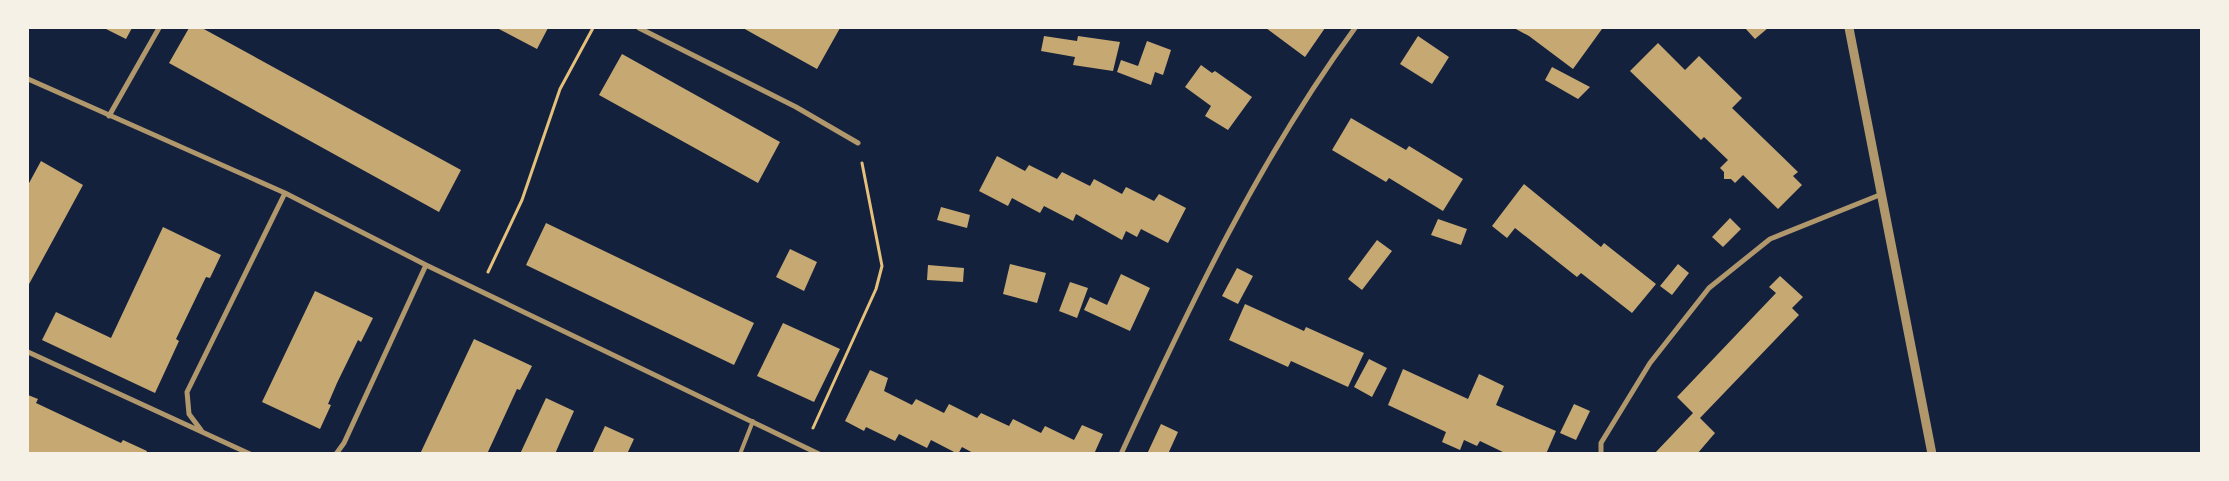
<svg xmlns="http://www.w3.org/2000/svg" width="2229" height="481" font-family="Quicksand,sans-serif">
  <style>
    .building { fill: #c6a872 }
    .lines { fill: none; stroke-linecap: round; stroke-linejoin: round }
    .path { stroke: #e5c07b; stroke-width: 3 }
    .service { stroke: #b1986c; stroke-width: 4 }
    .minor { stroke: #b1986c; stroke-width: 5 }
    .tertiary { stroke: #b1986c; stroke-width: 9 }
  </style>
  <rect width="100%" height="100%" fill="#14213d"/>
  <path class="building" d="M 104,28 L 132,28 L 126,39 Z
    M 189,28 L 202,28 L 461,170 L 439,212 L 169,63 Z
    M 497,28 L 548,28 L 537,49 Z
    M 743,28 L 840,28 L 817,69 Z
    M 1266,28 L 1325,28 L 1305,57 Z
    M 1514,28 L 1600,28 L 1602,29 L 1573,69 L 1529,36 Z
    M 1745,28 L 1768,28 L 1755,39 Z
    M 1044,36 L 1077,41 L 1078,36 L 1120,42 L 1113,71 L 1073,65 L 1075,57 L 1041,51 Z
    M 1418,36 L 1449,57 L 1432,84 L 1400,64 Z
    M 1147,41 L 1171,50 L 1163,75 L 1155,72 L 1151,85 L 1117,72 L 1121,60 L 1138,66 Z
    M 1658,43 L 1685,70 L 1699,56 L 1742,98 L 1732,108 L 1798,172 L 1793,176 L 1802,185 L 1778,209 L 1743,175 L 1735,183 L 1731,179 L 1724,179 L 1724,172 L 1720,168 L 1728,160 L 1704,137 L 1701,140 L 1630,71 Z
    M 622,54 L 780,142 L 758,183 L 599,95 Z
    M 1201,65 L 1212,73 L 1215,71 L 1252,97 L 1228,130 L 1205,116 L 1211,106 L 1185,87 Z
    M 1552,67 L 1590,87 L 1578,99 L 1545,80 Z
    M 1351,118 L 1406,150 L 1409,146 L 1463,179 L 1443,211 L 1389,178 L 1386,182 L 1332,150 Z
    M 997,156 L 1025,171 L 1029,165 L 1057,179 L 1062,172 L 1090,186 L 1094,179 L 1122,194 L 1126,187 L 1154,201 L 1159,194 L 1186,208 L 1168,243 L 1141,229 L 1137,237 L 1126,231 L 1122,240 L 1076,214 L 1073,221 L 1044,206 L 1040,213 L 1012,198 L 1008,206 L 979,191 Z
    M 41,161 L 83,185 L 28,286 L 28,185 Z
    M 1524,184 L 1601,247 L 1604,243 L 1656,284 L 1632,313 L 1581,273 L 1577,277 L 1515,228 L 1507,238 L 1492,226 Z
    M 941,207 L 970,215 L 967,228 L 937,220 Z
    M 1730,218 L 1741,229 L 1723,247 L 1712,237 Z
    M 1438,219 L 1467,229 L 1461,245 L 1431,235 Z
    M 546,223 L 754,323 L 734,365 L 526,265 Z
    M 163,227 L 221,255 L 210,278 L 206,277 L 176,339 L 179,341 L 155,393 L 42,340 L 56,312 L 111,338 Z
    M 1377,240 L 1392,251 L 1362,290 L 1348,279 Z
    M 790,249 L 817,262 L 804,291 L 776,277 Z
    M 1010,264 L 1046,273 L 1037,303 L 1003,294 Z
    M 1678,264 L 1689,273 L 1672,295 L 1660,286 Z
    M 928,265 L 964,268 L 963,282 L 927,280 Z
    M 1237,268 L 1253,276 L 1238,304 L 1222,296 Z
    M 1121,274 L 1150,288 L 1130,331 L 1084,310 L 1090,297 L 1107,305 Z
    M 1780,276 L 1803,297 L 1792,308 L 1799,315 L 1700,418 L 1715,433 L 1697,454 L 1654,454 L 1693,413 L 1677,397 L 1776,293 L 1769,287 Z
    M 1070,282 L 1088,288 L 1077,318 L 1059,311 Z
    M 315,291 L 373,318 L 361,342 L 358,340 L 337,383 L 328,404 L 331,405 L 320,429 L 262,402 Z
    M 1245,304 L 1304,331 L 1306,327 L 1364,353 L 1348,387 L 1291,361 L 1288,367 L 1229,340 Z
    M 783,323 L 840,349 L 814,402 L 757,376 Z
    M 474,339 L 532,366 L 520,390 L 517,389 L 487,454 L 420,454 Z
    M 1369,359 L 1387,368 L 1372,397 L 1354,387 Z
    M 1403,369 L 1468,399 L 1479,374 L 1504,386 L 1496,405 L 1556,431 L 1546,454 L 1507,454 L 1480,441 L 1477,446 L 1464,440 L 1460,450 L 1442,442 L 1446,432 L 1388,405 Z
    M 870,370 L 888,378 L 884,391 L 912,405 L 916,399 L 944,413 L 949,404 L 977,418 L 981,413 L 1009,426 L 1013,419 L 1041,433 L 1045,426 L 1074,440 L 1082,425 L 1103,434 L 1094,454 L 975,454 L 962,447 L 958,454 L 931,440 L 927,448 L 899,434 L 895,441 L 866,427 L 864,431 L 845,421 Z
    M 28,395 L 38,399 L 36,403 L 121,443 L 123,440 L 147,451 L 146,454 L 28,454 Z
    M 546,398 L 574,411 L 561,440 L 555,454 L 520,454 Z
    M 1574,404 L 1590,411 L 1576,440 L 1560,433 Z
    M 1161,424 L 1178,432 L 1168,454 L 1147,454 Z
    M 605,426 L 634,439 L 627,454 L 592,454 Z"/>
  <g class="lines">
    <path class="path" d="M 488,272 L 522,200 L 560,89 L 593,28
      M 813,428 L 876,289 L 882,266 L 862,163"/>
    <path class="service" d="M 740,454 L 753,421"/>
    <path class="minor" d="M 639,28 L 796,107 L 858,143
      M 28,79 L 285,193 L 426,265 L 819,454
      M 109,116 L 159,28
      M 28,352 L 250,454
      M 201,430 L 189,414 L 187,392 L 285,193
      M 336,454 L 344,443 L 426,265
      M 1121,454 C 1189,307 1259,159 1355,28
      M 1601,454 L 1601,443 L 1650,363 L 1709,288 L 1770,239 L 1882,194"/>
    <path class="tertiary" d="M 1849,28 L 1932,454"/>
  </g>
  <rect width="2229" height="481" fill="none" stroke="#f6f1e7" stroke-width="58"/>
</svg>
